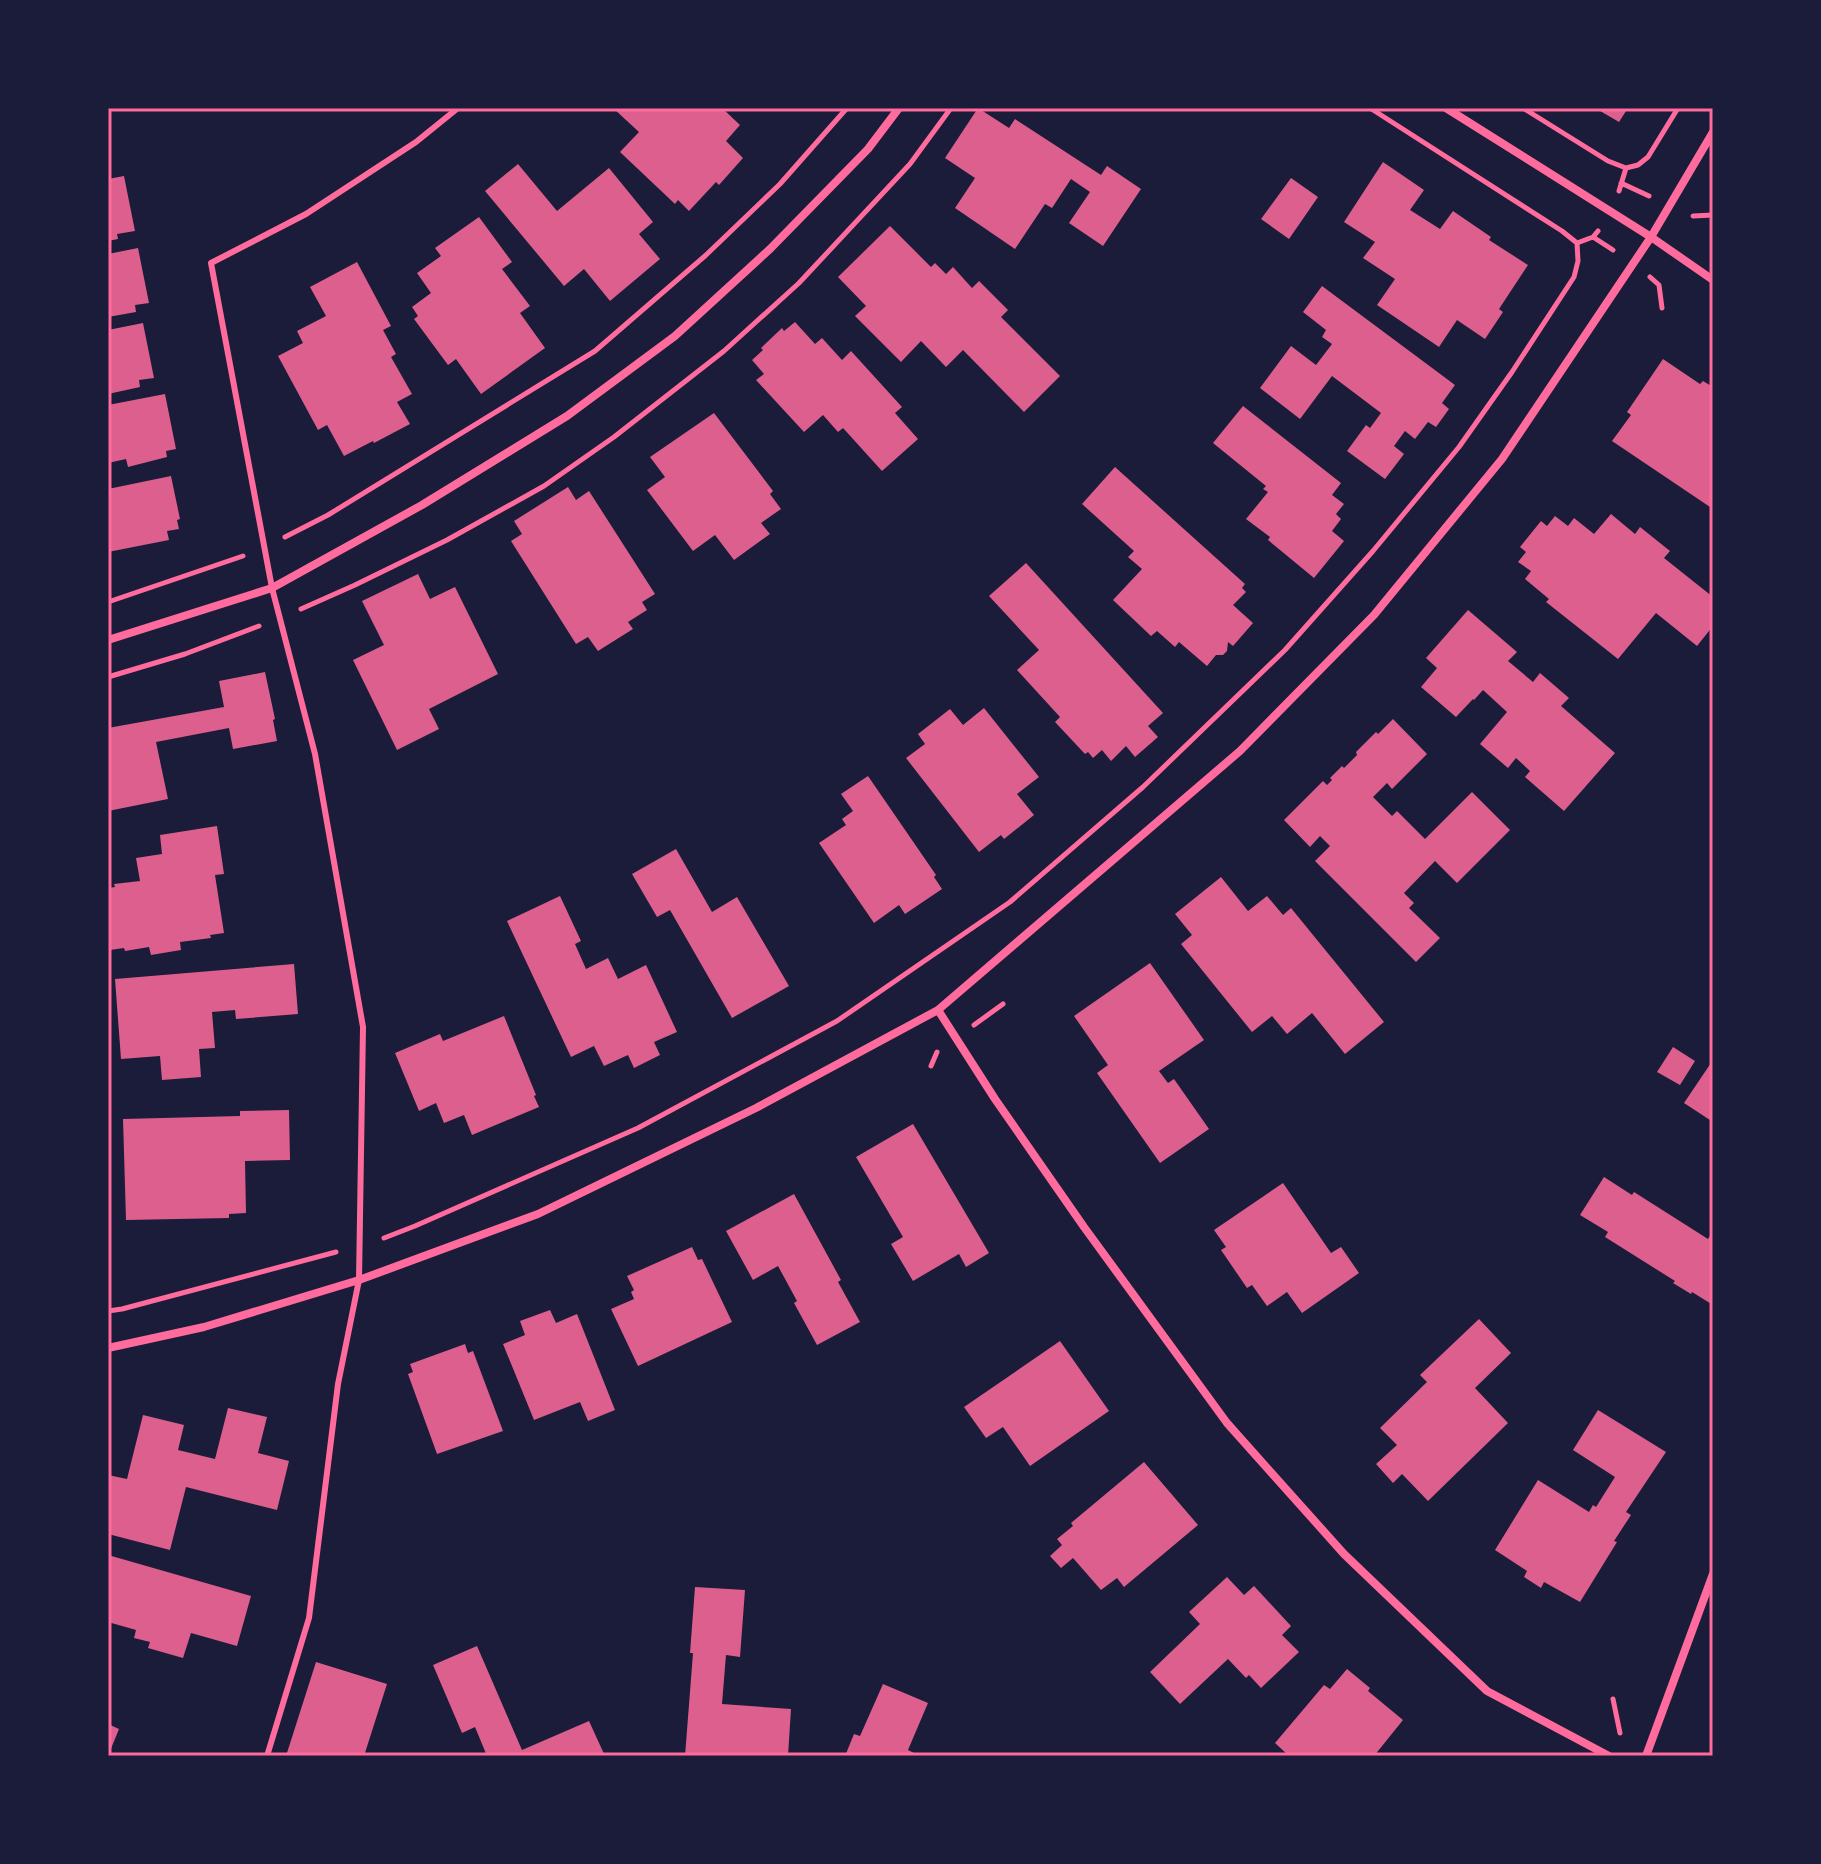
<svg xmlns="http://www.w3.org/2000/svg" width="1821" height="1864" font-family="Overpass,sans-serif">
  <style>
    .building { fill: #dd5f8e }
    .lines { fill: none; stroke-linecap: round; stroke-linejoin: round }
    .path { stroke: #ff6b9d; stroke-width: 5 }
    .service { stroke: #ff6b9d; stroke-width: 6 }
    .minor { stroke: #ff6b9d; stroke-width: 8 }
    .neatline { fill: none; stroke: #ff6b9d; stroke-width: 3 }
  </style>
  <rect width="100%" height="100%" fill="#1b1b3a"/>
  <path class="building" d="M 613,108 L 722,108 L 740,125 L 726,141 L 743,158 L 719,185 L 716,182 L 689,211 L 678,200 L 675,204 L 620,152 L 639,132 Z
    M 978,108 L 1009,128 L 1015,119 L 1101,175 L 1107,166 L 1141,189 L 1103,246 L 1069,223 L 1090,192 L 1071,179 L 1052,208 L 1045,204 L 1015,249 L 955,208 L 975,178 L 945,158 Z
    M 1595,108 L 1628,108 L 1619,122 Z
    M 1383,162 L 1424,190 L 1410,210 L 1440,229 L 1453,211 L 1491,237 L 1489,240 L 1528,265 L 1499,309 L 1503,312 L 1485,339 L 1457,320 L 1439,347 L 1377,305 L 1395,279 L 1363,258 L 1375,242 L 1344,222 Z
    M 518,164 L 557,211 L 609,168 L 653,222 L 639,234 L 660,259 L 610,301 L 584,269 L 564,286 L 485,191 Z
    M 124,176 L 135,231 L 117,234 L 118,239 L 108,241 L 108,179 Z
    M 1291,178 L 1318,197 L 1289,239 L 1261,219 Z
    M 479,217 L 512,262 L 502,269 L 530,306 L 520,313 L 545,348 L 481,394 L 456,359 L 448,365 L 414,319 L 418,316 L 412,307 L 431,293 L 417,273 L 441,256 L 435,248 Z
    M 890,226 L 931,267 L 935,263 L 946,274 L 953,267 L 972,288 L 979,281 L 1008,310 L 1001,317 L 1060,376 L 1024,412 L 963,350 L 946,367 L 921,341 L 901,362 L 855,316 L 866,306 L 838,277 Z
    M 138,248 L 149,303 L 135,305 L 136,312 L 108,317 L 108,254 Z
    M 357,262 L 391,326 L 383,330 L 396,354 L 391,357 L 412,394 L 397,402 L 410,424 L 374,443 L 373,441 L 344,456 L 327,425 L 318,430 L 278,356 L 303,343 L 297,331 L 326,316 L 310,287 Z
    M 1322,286 L 1455,385 L 1442,403 L 1449,409 L 1436,427 L 1428,422 L 1415,439 L 1405,431 L 1394,446 L 1404,454 L 1385,479 L 1347,451 L 1366,425 L 1370,428 L 1381,413 L 1332,376 L 1300,419 L 1260,388 L 1291,346 L 1316,365 L 1332,344 L 1322,337 L 1326,330 L 1303,312 Z
    M 795,322 L 815,344 L 822,338 L 842,360 L 851,351 L 902,407 L 895,413 L 918,439 L 882,471 L 843,428 L 838,432 L 823,415 L 804,432 L 756,380 L 764,374 L 752,360 L 763,350 L 761,348 L 782,328 L 784,331 Z
    M 143,323 L 154,378 L 139,380 L 140,387 L 108,394 L 108,330 Z
    M 1663,359 L 1700,384 L 1703,381 L 1713,387 L 1713,502 L 1710,507 L 1612,441 L 1631,415 L 1627,412 Z
    M 165,394 L 176,449 L 166,451 L 167,457 L 128,467 L 126,459 L 108,463 L 108,405 Z
    M 1243,406 L 1341,483 L 1332,495 L 1344,504 L 1336,514 L 1341,519 L 1332,531 L 1344,541 L 1314,578 L 1268,540 L 1270,537 L 1246,519 L 1268,492 L 1263,489 L 1266,486 L 1213,443 Z
    M 714,413 L 773,491 L 770,494 L 781,509 L 761,523 L 770,534 L 734,560 L 715,535 L 693,551 L 647,490 L 665,477 L 650,457 Z
    M 1115,467 L 1245,584 L 1242,588 L 1246,592 L 1233,605 L 1253,623 L 1233,646 L 1228,642 L 1227,651 L 1223,655 L 1216,655 L 1207,666 L 1179,642 L 1175,647 L 1157,631 L 1151,636 L 1113,600 L 1142,569 L 1128,557 L 1134,551 L 1082,504 Z
    M 171,476 L 180,519 L 177,520 L 179,529 L 167,531 L 169,540 L 108,552 L 108,489 Z
    M 568,487 L 576,500 L 589,491 L 655,594 L 642,602 L 647,610 L 628,622 L 633,629 L 598,651 L 588,637 L 576,644 L 511,541 L 522,534 L 514,521 Z
    M 1611,514 L 1635,534 L 1640,527 L 1670,551 L 1664,558 L 1713,597 L 1713,626 L 1697,646 L 1656,613 L 1618,659 L 1546,602 L 1549,599 L 1525,579 L 1531,571 L 1518,562 L 1526,552 L 1520,547 L 1541,521 L 1547,526 L 1555,516 L 1568,526 L 1574,518 L 1594,534 Z
    M 1026,563 L 1163,713 L 1148,726 L 1158,737 L 1135,757 L 1126,746 L 1111,761 L 1102,750 L 1093,758 L 1088,752 L 1085,754 L 1055,722 L 1060,717 L 1017,670 L 1039,650 L 989,596 Z
    M 418,574 L 430,599 L 455,587 L 498,674 L 429,709 L 439,729 L 397,750 L 353,660 L 384,645 L 362,601 Z
    M 1468,610 L 1517,652 L 1508,661 L 1533,682 L 1540,673 L 1569,698 L 1561,706 L 1615,753 L 1564,811 L 1525,777 L 1530,771 L 1516,758 L 1508,768 L 1480,744 L 1507,712 L 1483,690 L 1474,700 L 1473,699 L 1456,717 L 1421,687 L 1437,668 L 1426,658 Z
    M 265,672 L 275,719 L 273,720 L 277,741 L 233,749 L 229,728 L 156,742 L 168,799 L 108,811 L 108,728 L 224,707 L 219,681 Z
    M 984,708 L 1039,777 L 1017,794 L 1034,815 L 1004,839 L 1001,835 L 979,852 L 906,758 L 925,744 L 918,734 L 950,709 L 963,725 Z
    M 1393,719 L 1427,754 L 1392,789 L 1387,783 L 1373,797 L 1392,816 L 1397,811 L 1425,839 L 1472,792 L 1510,830 L 1457,883 L 1435,861 L 1404,893 L 1414,903 L 1409,908 L 1440,938 L 1416,962 L 1315,861 L 1330,846 L 1320,836 L 1310,847 L 1284,820 L 1323,781 L 1327,785 L 1332,780 L 1330,778 L 1342,766 L 1344,768 L 1357,755 L 1356,752 L 1376,732 L 1378,734 Z
    M 868,776 L 936,875 L 934,877 L 942,889 L 905,914 L 899,905 L 874,923 L 819,843 L 846,825 L 842,819 L 853,811 L 841,794 Z
    M 217,826 L 224,874 L 215,875 L 224,933 L 210,935 L 211,938 L 180,942 L 181,950 L 151,955 L 149,947 L 125,951 L 124,948 L 110,950 L 108,936 L 108,888 L 115,887 L 114,884 L 140,881 L 136,858 L 162,854 L 160,835 Z
    M 676,849 L 712,912 L 737,897 L 789,986 L 732,1018 L 670,910 L 657,917 L 632,874 Z
    M 1221,877 L 1248,911 L 1267,896 L 1283,915 L 1291,908 L 1384,1022 L 1345,1054 L 1312,1013 L 1287,1034 L 1272,1016 L 1252,1032 L 1181,944 L 1192,935 L 1175,914 Z
    M 560,896 L 581,941 L 575,944 L 586,969 L 608,958 L 618,979 L 646,965 L 677,1032 L 654,1042 L 660,1055 L 634,1068 L 628,1055 L 604,1066 L 594,1046 L 571,1057 L 507,921 Z
    M 1150,963 L 1204,1040 L 1159,1071 L 1168,1083 L 1174,1079 L 1209,1129 L 1160,1163 L 1097,1073 L 1108,1065 L 1074,1016 Z
    M 294,964 L 298,1014 L 236,1019 L 235,1010 L 212,1012 L 215,1048 L 199,1049 L 201,1077 L 162,1080 L 160,1056 L 121,1059 L 115,979 Z
    M 504,1016 L 536,1095 L 534,1096 L 539,1107 L 472,1135 L 464,1115 L 444,1123 L 436,1103 L 419,1111 L 395,1053 L 440,1034 L 443,1041 Z
    M 1673,1047 L 1695,1061 L 1680,1085 L 1657,1072 Z
    M 1713,1060 L 1713,1122 L 1684,1103 Z
    M 289,1110 L 290,1160 L 245,1161 L 246,1213 L 229,1214 L 229,1218 L 126,1220 L 123,1119 L 240,1116 L 240,1111 Z
    M 913,1124 L 989,1253 L 966,1267 L 959,1254 L 913,1281 L 891,1244 L 903,1237 L 856,1157 Z
    M 1604,1177 L 1632,1195 L 1634,1192 L 1708,1239 L 1713,1231 L 1713,1305 L 1692,1292 L 1691,1294 L 1673,1283 L 1675,1281 L 1605,1237 L 1608,1232 L 1580,1215 Z
    M 1283,1183 L 1331,1253 L 1341,1247 L 1359,1273 L 1302,1313 L 1287,1292 L 1267,1306 L 1252,1285 L 1247,1288 L 1221,1250 L 1226,1247 L 1214,1230 Z
    M 794,1194 L 841,1280 L 838,1282 L 860,1322 L 817,1345 L 794,1303 L 797,1301 L 778,1266 L 753,1280 L 726,1231 Z
    M 692,1247 L 698,1260 L 702,1259 L 732,1322 L 638,1366 L 611,1309 L 634,1299 L 631,1292 L 634,1290 L 627,1276 Z
    M 550,1310 L 556,1323 L 577,1314 L 615,1410 L 588,1421 L 580,1402 L 534,1420 L 503,1344 L 525,1335 L 520,1321 Z
    M 1479,1319 L 1511,1353 L 1475,1388 L 1508,1423 L 1428,1501 L 1402,1474 L 1393,1483 L 1376,1464 L 1397,1445 L 1380,1428 L 1427,1382 L 1420,1375 Z
    M 1060,1341 L 1109,1411 L 1030,1466 L 1003,1427 L 986,1438 L 964,1407 Z
    M 465,1344 L 468,1353 L 473,1351 L 503,1431 L 437,1454 L 408,1374 L 413,1372 L 410,1364 Z
    M 228,1408 L 267,1417 L 258,1453 L 289,1461 L 277,1510 L 186,1487 L 170,1550 L 108,1534 L 108,1475 L 127,1479 L 143,1415 L 184,1425 L 178,1450 L 215,1459 Z
    M 1598,1410 L 1666,1452 L 1626,1512 L 1631,1515 L 1614,1541 L 1617,1542 L 1580,1602 L 1544,1582 L 1541,1588 L 1524,1577 L 1527,1571 L 1495,1550 L 1538,1480 L 1589,1512 L 1593,1505 L 1596,1507 L 1615,1477 L 1573,1450 Z
    M 1144,1462 L 1198,1525 L 1124,1587 L 1117,1578 L 1101,1590 L 1073,1558 L 1061,1568 L 1050,1556 L 1062,1545 L 1057,1539 L 1073,1526 L 1071,1523 Z
    M 108,1555 L 251,1596 L 237,1646 L 191,1633 L 183,1658 L 148,1648 L 150,1642 L 134,1638 L 136,1630 L 108,1622 Z
    M 1227,1577 L 1244,1595 L 1254,1586 L 1291,1626 L 1282,1635 L 1299,1652 L 1261,1688 L 1249,1675 L 1246,1678 L 1228,1659 L 1180,1704 L 1150,1672 L 1200,1624 L 1189,1612 Z
    M 695,1587 L 745,1590 L 740,1657 L 726,1655 L 722,1704 L 791,1709 L 788,1756 L 685,1756 L 693,1653 L 690,1653 Z
    M 477,1646 L 522,1750 L 589,1721 L 605,1756 L 487,1756 L 475,1727 L 462,1733 L 433,1665 Z
    M 316,1662 L 387,1684 L 364,1756 L 286,1756 Z
    M 1347,1669 L 1370,1688 L 1368,1691 L 1403,1720 L 1374,1756 L 1289,1756 L 1275,1743 L 1324,1685 L 1330,1689 Z
    M 883,1684 L 928,1703 L 908,1750 L 920,1756 L 845,1756 L 854,1734 L 860,1736 Z
    M 108,1724 L 119,1729 L 108,1756 Z"/>
  <g class="lines">
    <path class="path" d="M 1370,108 L 1562,231 L 1577,243
      M 1523,108 L 1608,161 L 1626,168
      M 1621,183 L 1649,196
      M 1619,191 L 1626,168 L 1638,165 L 1648,157 L 1678,108
      M 1693,216 L 1713,215
      M 1593,237 L 1613,250
      M 1650,277 L 1659,285 L 1662,308
      M 285,537 L 328,515 L 595,351 L 706,255 L 780,184 L 847,108
      M 108,602 L 243,556
      M 301,609 L 355,585 L 447,540 L 544,486 L 614,437 L 724,351 L 799,283 L 910,164 L 951,108
      M 108,677 L 185,654 L 259,626
      M 974,1025 L 1003,1004
      M 931,1066 L 937,1052
      M 384,1238 L 415,1226 L 638,1128 L 837,1021 L 1010,902 L 1143,787 L 1285,650 L 1373,551 L 1459,447 L 1512,372 L 1574,277 L 1578,261 L 1577,243 L 1593,237 L 1598,231
      M 108,1311 L 122,1309 L 336,1252
      M 1613,1699 L 1620,1733"/>
    <path class="service" d="M 267,1756 L 309,1618 L 338,1384 L 359,1280 L 363,1027 L 315,754 L 272,588 L 211,263 L 306,214 L 416,142 L 458,108"/>
    <path class="minor" d="M 1446,108 L 1651,237 L 1713,280
      M 108,640 L 272,588 L 422,505 L 567,416 L 675,336 L 770,249 L 868,149 L 899,108
      M 938,1010 L 995,1099 L 1084,1227 L 1227,1423 L 1344,1554 L 1487,1691 L 1609,1756
      M 108,1348 L 204,1327 L 359,1280 L 538,1214 L 756,1108 L 938,1010 L 1240,751 L 1374,615 L 1502,459 L 1651,237 L 1713,132
      M 1646,1756 L 1713,1574"/>
  </g>
  <rect width="1821" height="1864" fill="none" stroke="#1b1b3a" stroke-width="220"/>
  <rect x="110" y="110" width="1601" height="1644" class="neatline"/>
</svg>
